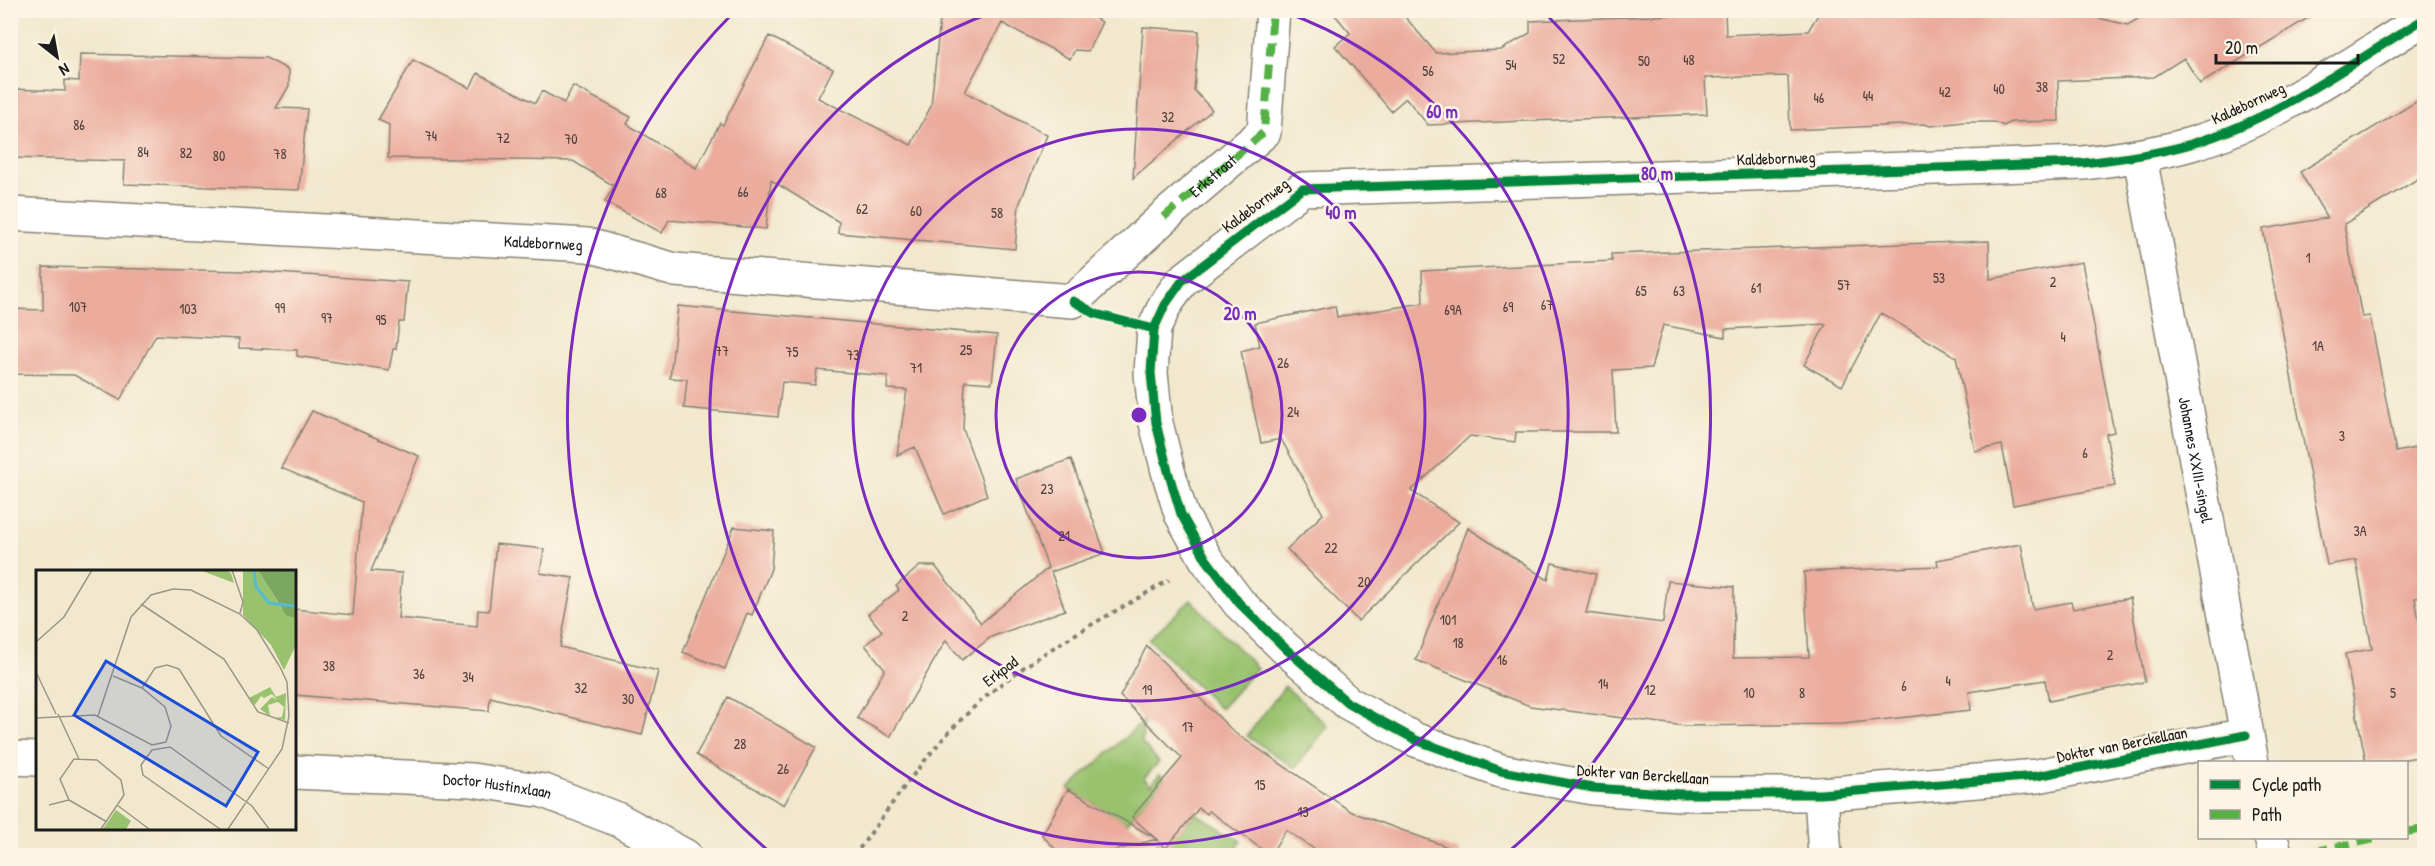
<svg xmlns="http://www.w3.org/2000/svg" width="2435" height="866" font-family="'Patrick Hand',sans-serif">
  <style>
    .green { fill: #99c26e; stroke: #5a6f45; stroke-width: 1.5 }
    .building { fill: #ebab9d }
    .lines { fill: none; stroke-linecap: round; stroke-linejoin: round }
    .street-casing { stroke: #868274; stroke-width: 36 }
    .path { stroke: #868274; stroke-width: 4; stroke-dasharray: 4.5 4.5; stroke-linecap: butt }
    .street { stroke: #fff; stroke-width: 33 }
    .quiet { stroke: #55b145; stroke-width: 8; stroke-dasharray: 15 8; stroke-linecap: butt }
    .cycleway-casing { stroke: #fcf5e5; stroke-width: 13 }
    .cycleway { stroke: #00873e; stroke-width: 9 }
    .ring { fill: none; stroke: #7b2cbf; stroke-width: 3 }
    .labels { text-anchor: middle; dominant-baseline: central; stroke-width: 5; stroke-linejoin: round; paint-order: stroke }
    .number-label { font-size: 14px; fill: #50403c }
    .street-label { font-size: 16px; fill: #1c1c1c; stroke: #fcf5e5 }
    .inset-river { fill: none; stroke: #54bbd1; stroke-width: 3 }
    .inset-road { fill: none; stroke: #9c9686; stroke-width: 1.5 }
    .view { fill: #1d4ed8; fill-opacity: 0.15; stroke: #1d4ed8; stroke-width: 3 }
    .inset-edge { fill: none; stroke: #1c1c1c; stroke-width: 3 }
    .centre { fill: #7b2cbf; stroke: #fcf5e5; stroke-width: 3 }
    .ring-label { font-size: 18px; text-anchor: middle; font-weight: bold; fill: #7b2cbf; stroke: #fcf5e5; stroke-width: 5; stroke-linejoin: round; paint-order: stroke }
  </style>
  <rect width="100%" height="100%" fill="#fcf5e5"/>
  <filter id="ink" filterUnits="userSpaceOnUse"><feTurbulence type="fractalNoise" baseFrequency=".0167" numOctaves="2"/><feDisplacementMap in="SourceGraphic" scale="12" xChannelSelector="R" yChannelSelector="G"/><feConvolveMatrix kernelMatrix="1 2 1 2 8 2 1 2 1" color-interpolation-filters="sRGB"/></filter>
  <filter id="wash" filterUnits="userSpaceOnUse"><feTurbulence type="fractalNoise" baseFrequency=".008" numOctaves="4" result="noise"/><feDisplacementMap in="SourceGraphic" scale="24" xChannelSelector="R" yChannelSelector="G"/><feGaussianBlur stdDeviation="1.35" result="paint"/><feColorMatrix in="noise" values="0 0 0 0 0 0 0 0 0 0 0 0 0 0 0 0 0 1.4 0 .05"/><feComposite in="paint" operator="in"/></filter>
  <g filter="url(#wash)">
    <rect width="100%" height="100%" fill="#f1e8cd"/>
    <path class="green" d="M 1191,600 L 1257,668 L 1220,709 L 1149,639 Z
      M 1285,686 L 1328,726 L 1295,768 L 1247,736 Z
      M 1144,720 L 1142,743 L 1159,762 L 1144,778 L 1150,785 L 1160,774 L 1165,779 L 1127,823 L 1068,789 Z
      M 1195,813 L 1241,841 L 1232,855 L 1150,856 L 1158,840 L 1166,847 Z"/>
    <g id="blocks">
      <path class="building" d="M 941,10 L 1079,10 L 1102,22 L 1088,51 L 1075,50 L 1070,59 L 1002,23 L 965,92 L 1047,135 L 1019,205 L 1015,249 L 838,233 L 839,222 L 771,180 L 766,229 L 669,220 L 662,233 L 605,202 L 614,186 L 573,161 L 388,158 L 389,125 L 378,120 L 413,60 L 470,88 L 478,73 L 535,103 L 542,91 L 564,103 L 573,86 L 631,117 L 627,124 L 696,168 L 720,123 L 723,125 L 769,36 L 833,69 L 818,98 L 911,145 L 931,106 Z
        M 1331,10 L 1399,10 L 1436,53 L 1501,50 L 1530,33 L 1530,21 L 1725,13 L 1726,35 L 1808,31 L 1821,10 L 1950,10 L 1954,14 L 2082,10 L 2090,16 L 2128,25 L 2152,10 L 2321,10 L 2200,84 L 2184,58 L 2154,77 L 2058,81 L 2059,121 L 2011,122 L 2004,126 L 1994,122 L 1964,122 L 1930,126 L 1925,124 L 1790,130 L 1788,76 L 1705,78 L 1707,114 L 1428,125 L 1406,98 L 1391,111 L 1335,46 L 1350,33 Z
        M 1143,27 L 1199,31 L 1194,90 L 1212,110 L 1133,178 Z
        M 80,54 L 266,58 L 289,70 L 289,86 L 276,108 L 307,109 L 299,190 L 124,184 L 125,161 L 10,158 L 10,89 L 65,91 L 65,80 L 79,81 Z
        M 2424,97 L 2424,175 L 2344,224 L 2362,317 L 2370,316 L 2396,452 L 2424,446 L 2424,597 L 2415,598 L 2424,649 L 2424,756 L 2388,762 L 2366,762 L 2345,654 L 2372,649 L 2356,560 L 2327,565 L 2263,229 L 2327,218 L 2300,172 Z
        M 1989,241 L 1990,279 L 2082,262 L 2114,432 L 2106,434 L 2115,486 L 2013,505 L 2002,445 L 1975,451 L 1956,357 L 1881,313 L 1842,386 L 1804,365 L 1826,324 L 1725,329 L 1725,337 L 1663,325 L 1651,368 L 1613,370 L 1616,432 L 1516,432 L 1515,442 L 1470,436 L 1411,491 L 1459,522 L 1358,621 L 1287,549 L 1323,514 L 1281,439 L 1261,443 L 1241,351 L 1260,346 L 1255,323 L 1335,306 L 1337,317 L 1423,303 L 1422,271 L 1612,261 L 1611,254 Z
        M 43,267 L 246,271 L 408,282 L 404,322 L 399,322 L 396,349 L 393,349 L 389,370 L 297,356 L 297,350 L 239,348 L 239,339 L 156,335 L 120,400 L 74,375 L 10,374 L 10,309 L 43,310 Z
        M 678,306 L 997,335 L 992,383 L 965,381 L 963,429 L 987,495 L 944,514 L 915,447 L 897,455 L 907,390 L 887,389 L 888,376 L 817,370 L 815,385 L 782,382 L 778,417 L 684,408 L 687,379 L 670,378 Z
        M 312,411 L 419,456 L 371,571 L 402,573 L 398,618 L 477,626 L 478,610 L 489,611 L 496,544 L 544,549 L 540,573 L 573,578 L 560,647 L 658,671 L 642,735 L 490,697 L 489,711 L 294,695 L 294,609 L 353,615 L 362,502 L 281,468 Z
        M 1071,459 L 1105,553 L 1051,572 L 1065,610 L 991,637 L 962,660 L 946,640 L 890,737 L 857,718 L 885,669 L 865,645 L 882,631 L 868,614 L 899,590 L 896,586 L 920,566 L 935,566 L 981,623 L 1048,568 L 1016,479 Z
        M 734,527 L 774,531 L 771,569 L 752,615 L 747,613 L 725,669 L 683,652 Z
        M 1468,528 L 1548,580 L 1552,563 L 1596,574 L 1586,613 L 1663,623 L 1668,581 L 1734,587 L 1733,658 L 1809,657 L 1804,572 L 1938,566 L 1937,560 L 2021,544 L 2033,609 L 2071,602 L 2073,609 L 2130,598 L 2145,682 L 2049,701 L 2045,680 L 1969,692 L 1971,710 L 1843,724 L 1685,726 L 1530,706 L 1416,660 Z
        M 1147,646 L 1235,733 L 1352,812 L 1459,851 L 1458,855 L 1323,855 L 1286,830 L 1270,855 L 1209,811 L 1207,814 L 1199,808 L 1166,848 L 1132,817 L 1182,758 L 1120,696 Z
        M 728,697 L 816,747 L 784,805 L 696,755 Z
        M 1068,789 L 1157,839 L 1098,855 L 1061,855 L 1042,835 Z"/>
    </g>
  </g>
  <g filter="url(#ink)">
    <use href="#blocks" fill-opacity="0" stroke="#868274" stroke-width="1.5"/>
    <g class="lines">
      <g class="street-casing">
        <g id="street">
          <path id="s1" d="M 2140,157 L 2252,762"/>
          <path id="s2" d="M 10,214 L 588,245 L 675,270 L 1073,301 L 1164,217 L 1264,132 L 1273,10"/>
          <path d="M 2246,735 L 2037,776 L 1821,794 L 1680,794 L 1593,788 L 1501,771 L 1416,740 L 1348,703 L 1286,649 L 1239,603 L 1206,559 L 1181,514 L 1168,471 L 1156,423 L 1151,373 L 1154,329 L 1165,305 L 1182,281 L 1302,189 L 2083,163 C 2120,159 2156,154 2191,144 C 2276,119 2350,64 2424,19"/>
          <path d="M 10,758 L 38,759"/>
          <path id="s3" d="M 294,772 L 472,780 L 544,791 L 619,820 L 685,856"/>
          <path d="M 1821,794 L 1825,856"/>
          <path d="M 2271,838 L 2276,856"/>
        </g>
      </g>
      <path class="path" d="M 854,856 C 891,806 926,752 971,710 C 1028,656 1102,620 1169,580"/>
      <use href="#street" class="street"/>
      <g class="quiet">
        <path id="s4" d="M 1164,217 L 1264,132 L 1273,10"/>
        <path d="M 2406,832 L 2424,829"/>
        <path d="M 2291,856 L 2380,838"/>
      </g>
      <g class="cycleway-casing">
        <path id="cycleway" d="M 1073,301 L 1096,314 L 1154,329
          M 2246,735 L 2037,776 L 1821,794 L 1680,794 L 1593,788 L 1501,771 L 1416,740 L 1348,703 L 1286,649 L 1239,603 L 1206,559 L 1181,514 L 1168,471 L 1156,423 L 1151,373 L 1154,329 L 1165,305 L 1182,281 L 1302,189 L 2083,163 C 2120,159 2156,154 2191,144 C 2276,119 2350,64 2424,19"/>
      </g>
      <use href="#cycleway" class="cycleway"/>
    </g>
  </g>
  <g class="ring">
    <circle cx="1139" cy="415" r="143"/>
    <circle cx="1139" cy="415" r="286"/>
    <path d="M1282 11A429 429 0 1 1 996 11"/>
    <path d="M771 853A572 572 0 0 1 735 11M1543 11A572 572 0 0 1 1507 853"/>
  </g>
  <g class="labels">
    <g class="number-label">
      <text x="1559" y="58">52</text>
      <text x="1689" y="59">48</text>
      <text x="1644" y="60">50</text>
      <text x="1511" y="64">54</text>
      <text x="1428" y="70">56</text>
      <text x="2042" y="86">38</text>
      <text x="1999" y="88">40</text>
      <text x="1945" y="91">42</text>
      <text x="1868" y="95">44</text>
      <text x="1819" y="97">46</text>
      <text x="1168" y="116">32</text>
      <text x="79" y="124">86</text>
      <text x="431" y="135">74</text>
      <text x="503" y="137">72</text>
      <text x="571" y="138">70</text>
      <text x="143" y="151">84</text>
      <text x="186" y="152">82</text>
      <text x="280" y="153">78</text>
      <text x="219" y="155">80</text>
      <text x="743" y="191">66</text>
      <text x="661" y="192">68</text>
      <text x="862" y="208">62</text>
      <text x="916" y="210">60</text>
      <text x="997" y="212">58</text>
      <text x="2308" y="257">1</text>
      <text x="1939" y="277">53</text>
      <text x="2053" y="281">2</text>
      <text x="1844" y="284">57</text>
      <text x="1756" y="287">61</text>
      <text x="1641" y="290">65</text>
      <text x="1679" y="290">63</text>
      <text x="1547" y="304">67</text>
      <text x="78" y="306">107</text>
      <text x="1508" y="306">69</text>
      <text x="280" y="307">99</text>
      <text x="188" y="308">103</text>
      <text x="1453" y="309">69A</text>
      <text x="327" y="317">97</text>
      <text x="381" y="319">95</text>
      <text x="2063" y="336">4</text>
      <text x="2318" y="345">1A</text>
      <text x="966" y="349">25</text>
      <text x="722" y="350">77</text>
      <text x="792" y="351">75</text>
      <text x="853" y="354">73</text>
      <text x="1283" y="362">26</text>
      <text x="916" y="367">71</text>
      <text x="1293" y="411">24</text>
      <text x="2342" y="435">3</text>
      <text x="2085" y="452">6</text>
      <text x="1047" y="488">23</text>
      <text x="2360" y="530">3A</text>
      <text x="1064" y="535">21</text>
      <text x="1331" y="547">22</text>
      <text x="1364" y="581">20</text>
      <text x="905" y="615">2</text>
      <text x="1448" y="619">101</text>
      <text x="1458" y="642">18</text>
      <text x="2110" y="654">2</text>
      <text x="1502" y="659">16</text>
      <text x="329" y="665">38</text>
      <text x="419" y="673">36</text>
      <text x="468" y="676">34</text>
      <text x="1948" y="680">4</text>
      <text x="1603" y="683">14</text>
      <text x="1904" y="685">6</text>
      <text x="581" y="687">32</text>
      <text x="1147" y="689">19</text>
      <text x="1650" y="689">12</text>
      <text x="1749" y="692">10</text>
      <text x="1802" y="692">8</text>
      <text x="2393" y="692">5</text>
      <text x="628" y="698">30</text>
      <text x="1188" y="726">17</text>
      <text x="740" y="743">28</text>
      <text x="783" y="768">26</text>
      <text x="1260" y="784">15</text>
      <text x="1303" y="811">13</text>
    </g>
    <g class="street-label">
      <text transform="translate(2248 103) rotate(-25)">Kaldebornweg</text>
      <text transform="translate(1776 158) rotate(-2)">Kaldebornweg</text>
      <text stroke="none"><textPath href="#s4" startOffset="64">Erkstraat</textPath></text>
      <text transform="translate(1255 205) rotate(-37)">Kaldebornweg</text>
      <text stroke="none"><textPath href="#s2" startOffset="534">Kaldebornweg</textPath></text>
      <text stroke="none"><textPath href="#s1" startOffset="308">Johannes XXIII-singel</textPath></text>
      <text transform="translate(1000 671) rotate(-37)">Erkpad</text>
      <text transform="translate(2122 744) rotate(-11)">Dokter van Berckellaan</text>
      <text transform="translate(1643 774) rotate(4)">Dokter van Berckellaan</text>
      <text stroke="none"><textPath href="#s3" startOffset="204">Doctor Hustinxlaan</textPath></text>
    </g>
  </g>
  <g transform="translate(36 570)">
    <rect width="260" height="260" fill="#f1e8cd"/>
    <path d="M 164,0 L 189,0 L 195,3 L 198,13 ZM 207,0 L 222,0 L 246,39 L 259,48 L 259,77 L 248,100 L 235,75 L 207,45 ZM 234,117 L 240,127 L 250,123 L 249,150 L 238,148 L 246,147 L 248,137 L 242,132 L 232,135 L 234,146 L 224,139 L 236,127 L 241,130 L 236,124 L 228,128 L 225,126 L 219,135 L 213,128 ZM 80,240 L 95,251 L 90,259 L 67,259 Z" fill="#99c26e"/>
    <path d="M 222,0 L 259,0 L 259,48 L 250,45 Z" fill="#7aa861"/>
    <path class="inset-river" d="M 218,0 L 220,17 L 233,33 L 260,36"/>
    <path class="inset-road" d="M 196,0 L 207,32 L 204,43M 105,34 L 188,89 L 222,142 L 253,153M 0,72 L 28,47 L 56,0M 0,102 L 20,144M 106,118 L 119,98 L 131,95 L 143,99 L 185,166 L 233,199M 22,144 L 43,189M 62,146 L 95,47 L 115,25 L 137,19 L 155,20 L 204,44 L 221,60 L 244,97 L 251,112 L 253,146 L 246,179 L 192,259M 0,148 L 59,145 L 116,175 L 130,172 L 135,156 L 129,137 L 106,118 L 77,106M 33,230 L 71,252M 13,235 L 33,230 L 24,209 L 38,189 L 61,190 L 85,210 L 88,225 L 65,259M 81,235 L 113,259M 184,259 L 107,205 L 105,195 L 116,180 L 134,177 L 216,236 L 233,259"/>
    <path class="view" d="M 70,91 L 222,182 L 190,236 L 38,145 Z"/>
    <rect width="260" height="260" class="inset-edge"/>
  </g>
  <circle cx="1139" cy="415" r="9" class="centre"/>
  <g class="ring-label">
    <text x="1442" y="118">60 m</text>
    <text x="1657" y="180">80 m</text>
    <text x="1341" y="219">40 m</text>
    <text x="1240" y="320">20 m</text>
  </g>
  <rect width="2435" height="866" fill="none" stroke="#fcf5e5" stroke-width="36"/>
  <rect x="2198" y="761" width="210" height="78" fill="#fcf5e5" stroke="#a29e95" stroke-width="1.5"/>
  <rect x="2210" y="780" width="30" height="9" fill="#00873e" stroke="#a29e95" stroke-width="1.5"/>
  <text x="2252" y="791" font-size="18" fill="#1c1c1c">Cycle path</text>
  <rect x="2210" y="810" width="30" height="9" fill="#55b145" stroke="#a29e95" stroke-width="1.5"/>
  <text x="2252" y="821" font-size="18" fill="#1c1c1c">Path</text>
  <g transform="translate(57 57) rotate(149)" stroke="#fcf5e5" stroke-width="4.5" paint-order="stroke">
  <path d="M0-4.5L10 22L0 15L-10 22Z" fill="#1c1c1c"/>
  <text y="-9" font-size="16" font-weight="bold" text-anchor="middle" fill="#1c1c1c">N</text>
  </g>
  <path d="M2216 54v9h142v-9" fill="none" stroke="#1c1c1c" stroke-width="3"/>
  <text x="2225" y="54" font-size="18" fill="#1c1c1c" stroke="#fcf5e5" stroke-width="4.5" paint-order="stroke">20 m</text>
</svg>
